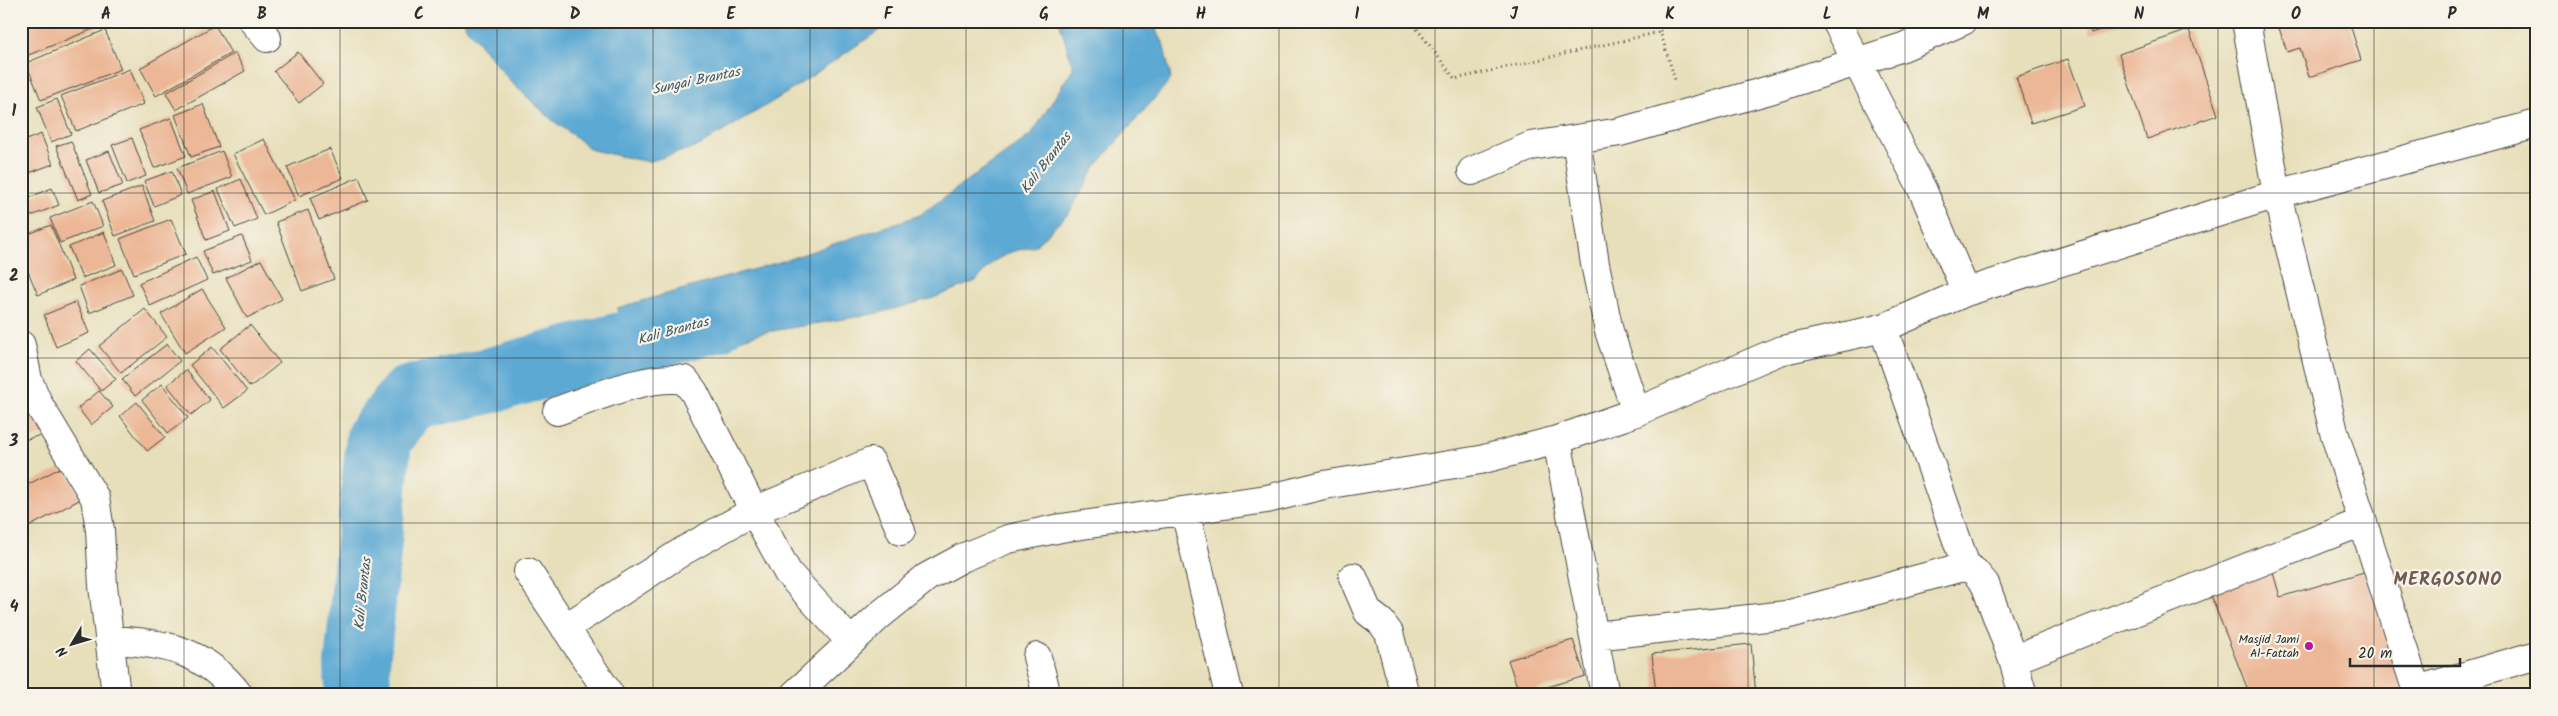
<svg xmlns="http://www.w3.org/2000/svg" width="2558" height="716" font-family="Kalam,sans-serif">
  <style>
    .water { fill: #5ba9d4; stroke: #436a80 }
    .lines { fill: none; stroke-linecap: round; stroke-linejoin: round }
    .river { stroke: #5ba9d4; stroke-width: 66 }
    .building { fill: #ecb796 }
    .minor-casing { stroke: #474640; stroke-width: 30 }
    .path { stroke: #474640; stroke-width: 3; stroke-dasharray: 1 4; stroke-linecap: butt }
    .minor { stroke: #fff; stroke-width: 28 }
    .grid { fill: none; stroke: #2b2b2b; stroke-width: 1; stroke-opacity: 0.55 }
    .poi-dot { fill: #b5179e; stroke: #f7f3e8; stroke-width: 2 }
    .labels { text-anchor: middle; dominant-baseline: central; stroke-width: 4.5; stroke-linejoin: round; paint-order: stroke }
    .poi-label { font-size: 12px; fill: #2b2b2b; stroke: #f7f3e8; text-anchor: end }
    .water-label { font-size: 14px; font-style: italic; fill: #3c5766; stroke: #f7f3e8 }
    .district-label { font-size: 18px; font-weight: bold; letter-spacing: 1px; fill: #6f5c50; stroke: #f7f3e8 }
    .neatline { fill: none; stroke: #2b2b2b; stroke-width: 2 }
    .grid-label { font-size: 16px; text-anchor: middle; font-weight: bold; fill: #2b2b2b }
  </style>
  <rect width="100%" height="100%" fill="#f7f3e8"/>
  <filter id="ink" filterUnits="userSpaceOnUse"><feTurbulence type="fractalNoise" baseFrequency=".02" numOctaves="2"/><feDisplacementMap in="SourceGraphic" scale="10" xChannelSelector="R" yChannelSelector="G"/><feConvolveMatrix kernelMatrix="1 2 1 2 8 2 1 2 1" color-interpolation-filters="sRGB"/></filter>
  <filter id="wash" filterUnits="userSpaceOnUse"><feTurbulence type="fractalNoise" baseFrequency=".0096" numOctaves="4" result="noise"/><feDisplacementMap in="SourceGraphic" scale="20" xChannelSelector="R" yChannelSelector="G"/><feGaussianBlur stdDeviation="1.12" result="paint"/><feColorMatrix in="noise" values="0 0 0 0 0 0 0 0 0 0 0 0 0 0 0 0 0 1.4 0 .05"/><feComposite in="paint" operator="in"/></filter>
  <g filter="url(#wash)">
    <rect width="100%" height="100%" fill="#e7dfba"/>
    <path class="water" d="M 464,21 L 893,21 L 785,94 L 699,146 L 648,162 L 592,150 L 551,119 L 511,82 L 466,27 Z
      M 1059,21 L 1151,21 L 1163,42 L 1171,79 L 1096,166 L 1069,213 L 1035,246 L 1011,252 L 994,261 L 976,281 L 933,298 L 879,313 L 761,333 L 632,375 L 617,308 L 783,261 L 920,215 L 1032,134 L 1073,68 Z"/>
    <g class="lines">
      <path class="river" d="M 358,695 L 357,664 L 379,438 L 410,398 L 480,383 L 714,320"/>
    </g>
    <g id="blocks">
      <path class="building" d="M 21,21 L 95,21 L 98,27 L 26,56 L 21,44 Z
        M 2087,21 L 2124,21 L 2124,22 L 2091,33 Z
        M 2280,21 L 2349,21 L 2361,60 L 2309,77 L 2300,48 L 2287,52 L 2277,22 Z
        M 2408,21 L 2426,21 L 2426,22 L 2409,26 Z
        M 215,25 L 231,53 L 156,96 L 140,68 Z
        M 105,30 L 121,69 L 41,100 L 26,63 Z
        M 2189,30 L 2218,115 L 2147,139 L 2119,54 Z
        M 298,52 L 323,84 L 299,103 L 274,71 Z
        M 235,53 L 245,71 L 176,110 L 166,93 Z
        M 2068,59 L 2085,106 L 2031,123 L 2016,77 Z
        M 130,69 L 144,104 L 76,131 L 61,96 Z
        M 21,75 L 30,96 L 21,99 Z
        M 57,99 L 71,134 L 51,142 L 37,107 Z
        M 203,104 L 219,147 L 191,157 L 175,115 Z
        M 171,118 L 186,156 L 154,168 L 139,130 Z
        M 41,134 L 53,164 L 21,176 L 21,142 Z
        M 132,138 L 146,176 L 127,183 L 112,145 Z
        M 264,139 L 295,200 L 264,215 L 233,154 Z
        M 71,141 L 92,194 L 78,200 L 56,146 Z
        M 330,149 L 343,178 L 299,196 L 287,167 Z
        M 109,151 L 123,185 L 99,193 L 86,160 Z
        M 222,151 L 232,177 L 187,194 L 177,168 Z
        M 172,171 L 181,195 L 154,206 L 144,181 Z
        M 359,177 L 368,200 L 319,220 L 310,198 Z
        M 241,179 L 257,219 L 235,228 L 218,189 Z
        M 142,186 L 155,221 L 115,236 L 102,201 Z
        M 52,188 L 59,205 L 21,220 L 21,201 Z
        M 215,191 L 230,231 L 206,240 L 191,200 Z
        M 93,201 L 103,226 L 60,243 L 50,218 Z
        M 308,210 L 334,279 L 302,291 L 276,222 Z
        M 171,219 L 186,254 L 134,274 L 120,239 Z
        M 51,225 L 73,280 L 38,295 L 21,255 L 21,237 Z
        M 104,232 L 116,265 L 82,278 L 69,247 Z
        M 242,236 L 252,260 L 213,275 L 203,251 Z
        M 196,257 L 207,280 L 150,306 L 139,283 Z
        M 261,260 L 282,299 L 247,318 L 226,278 Z
        M 122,269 L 133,295 L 89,313 L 79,286 Z
        M 202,289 L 226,327 L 185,353 L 161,314 Z
        M 76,302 L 89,333 L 56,347 L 44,315 Z
        M 145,309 L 167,337 L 121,373 L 99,346 Z
        M 250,325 L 280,363 L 250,387 L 220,349 Z
        M 167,344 L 180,361 L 135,396 L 122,379 Z
        M 212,347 L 247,391 L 224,408 L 190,365 Z
        M 90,349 L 116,379 L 101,391 L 76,361 Z
        M 186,370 L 210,400 L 191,415 L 167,385 Z
        M 162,384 L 188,418 L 168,433 L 142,400 Z
        M 99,391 L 113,407 L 91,425 L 78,408 Z
        M 137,402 L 165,437 L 147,451 L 120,416 Z
        M 36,411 L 44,434 L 21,441 L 21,416 Z
        M 64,466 L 81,499 L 21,531 L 21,488 Z
        M 2270,562 L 2280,597 L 2364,572 L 2404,695 L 2250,695 L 2209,591 Z
        M 1573,640 L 1585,676 L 1520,695 L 1508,660 Z
        M 1751,644 L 1756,695 L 1656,695 L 1652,654 Z"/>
    </g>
  </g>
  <g filter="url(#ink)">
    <use href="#blocks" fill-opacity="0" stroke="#474640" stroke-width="1"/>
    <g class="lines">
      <g class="minor-casing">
        <path id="minor" d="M 253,21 L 267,38
          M 1836,21 L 1923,191 L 1966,292
          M 2246,21 L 2277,194 L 2334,432 L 2418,695
          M 1576,139 L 1595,264 L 1609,331 L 1636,412
          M 1472,171 L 1531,146 L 1620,132 L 1773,89 L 1903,47 L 1963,21
          M 1883,328 L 1966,566
          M 21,345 L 28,380 L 39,405 L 95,498 L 100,530 L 103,586 L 116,695
          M 557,411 C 595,398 646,374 685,380 L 694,392 L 754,511 L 788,573 L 851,642
          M 1557,440 L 1605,695
          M 1185,511 L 1229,695
          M 528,572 L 610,695
          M 1353,577 L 1368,612 L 1381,622 L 1389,633 L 1405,695
          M 565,628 L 683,551 L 754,511 L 871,462 L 901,531
          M 1594,636 L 1786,615 L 1966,566 L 1975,572 L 1985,584 L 2013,660 L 2023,695
          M 109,640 C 163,642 205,650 239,695
          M 1037,657 L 1047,695
          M 2013,660 L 2362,522
          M 2417,690 L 2537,655
          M 794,695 L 880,615 L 927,577 L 962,558 L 1008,539 L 1061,528 L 1267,499 L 1324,485 L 1480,460 L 1557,440 L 1636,412 L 1779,351 L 1883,328 L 1966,292 L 2277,194 L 2537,124"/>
      </g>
      <path class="path" d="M 1411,21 L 1455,79 L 1660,32
        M 1657,21 L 1676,83"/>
      <use href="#minor" class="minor"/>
    </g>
  </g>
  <path class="grid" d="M 184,21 L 184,695M 340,21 L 340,695M 497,21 L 497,695M 653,21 L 653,695M 810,21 L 810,695M 966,21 L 966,695M 1123,21 L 1123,695M 1279,21 L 1279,695M 1435,21 L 1435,695M 1592,21 L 1592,695M 1748,21 L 1748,695M 1905,21 L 1905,695M 2061,21 L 2061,695M 2218,21 L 2218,695M 2374,21 L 2374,695M 21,193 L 2537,193M 21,358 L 2537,358M 21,523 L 2537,523"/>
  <circle class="poi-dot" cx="2309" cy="646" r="5"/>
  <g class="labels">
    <g class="poi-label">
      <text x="2299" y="639">Masjid Jami<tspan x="2299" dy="14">Al-Fattah</tspan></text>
    </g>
    <g class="water-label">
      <text transform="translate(696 81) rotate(-12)">Sungai Brantas</text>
      <text transform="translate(1046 163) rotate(-52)">Kali Brantas</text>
      <text transform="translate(673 331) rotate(-15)">Kali Brantas</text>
      <text transform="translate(363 594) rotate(-84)">Kali Brantas</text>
    </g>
    <g class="district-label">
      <text x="2448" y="580">MERGOSONO</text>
    </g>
  </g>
  <rect width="2558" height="716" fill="none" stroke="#f7f3e8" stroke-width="55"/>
  <g transform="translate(72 644) rotate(232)" stroke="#f7f3e8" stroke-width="4" paint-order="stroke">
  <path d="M0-4L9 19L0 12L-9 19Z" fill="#2b2b2b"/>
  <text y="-8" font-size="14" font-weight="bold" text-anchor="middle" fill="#2b2b2b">N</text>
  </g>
  <path d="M2350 658v8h110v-8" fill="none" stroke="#2b2b2b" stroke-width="2.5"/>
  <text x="2358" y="658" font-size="15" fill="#2b2b2b" stroke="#f7f3e8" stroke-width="4" paint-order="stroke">20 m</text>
  <rect x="28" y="28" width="2502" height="660" class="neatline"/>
  <g class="grid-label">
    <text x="106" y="19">A</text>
    <text x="262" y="19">B</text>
    <text x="419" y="19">C</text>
    <text x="575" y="19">D</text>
    <text x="731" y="19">E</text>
    <text x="888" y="19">F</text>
    <text x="1044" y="19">G</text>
    <text x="1201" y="19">H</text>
    <text x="1357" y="19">I</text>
    <text x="1514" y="19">J</text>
    <text x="1670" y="19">K</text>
    <text x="1827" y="19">L</text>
    <text x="1983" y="19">M</text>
    <text x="2139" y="19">N</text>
    <text x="2296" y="19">O</text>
    <text x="2452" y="19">P</text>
    <text x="14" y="116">1</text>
    <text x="14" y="281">2</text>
    <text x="14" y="446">3</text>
    <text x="14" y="612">4</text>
  </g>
</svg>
